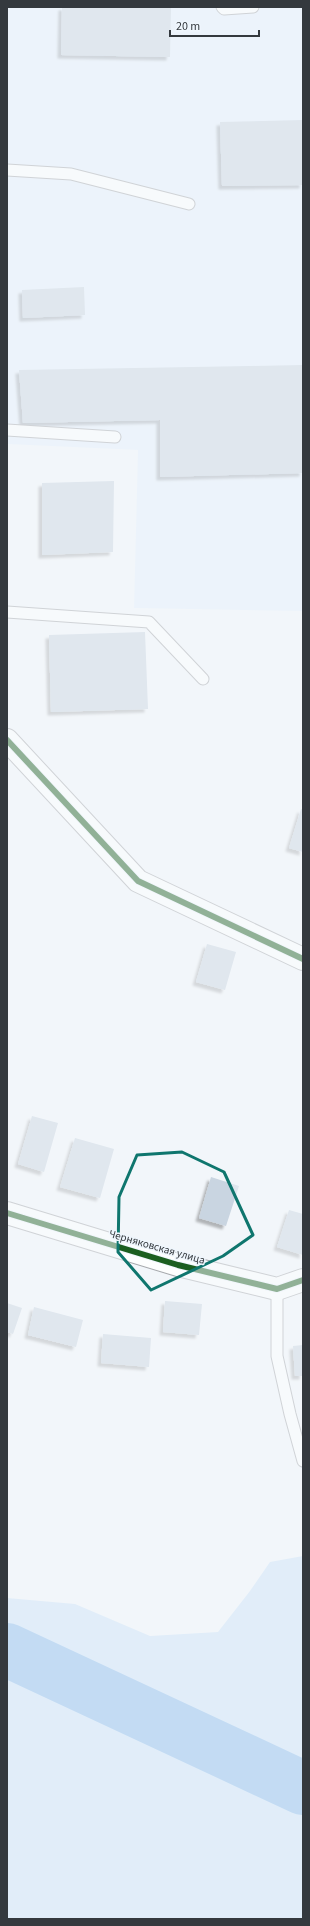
<svg xmlns="http://www.w3.org/2000/svg" width="310" height="1926" font-family="'Source Sans 3',sans-serif">
  <style>
    .built { fill: #e5f0fc }
    .green { fill: #cce3f9 }
    .lines { fill: none; stroke-linecap: round; stroke-linejoin: round }
    .river { stroke: #8abbec; stroke-width: 54 }
    .building { fill: #c9d5e1; filter: url(#shadow) }
    .lane-casing { stroke: #a6a9ad; stroke-width: 13 }
    .street-casing { stroke: #a6a9ad; stroke-width: 24 }
    .lane { stroke: #fdfefe; stroke-width: 11 }
    .street { stroke: #fdfefe; stroke-width: 22 }
    .cycleway-casing { stroke: #eff6fd; stroke-width: 8 }
    .cycleway { stroke: #1b5e20; stroke-width: 6 }
    .marked { fill: none; stroke: #0f766e; stroke-width: 3; stroke-linejoin: round }
    .labels { text-anchor: middle; dominant-baseline: central; stroke-width: 3; stroke-linejoin: round; paint-order: stroke }
    .street-label { font-size: 11px; fill: #34393e; stroke: #eff6fd }
  </style>
  <defs>
    <filter id="shadow"><feDropShadow dx="-3.5" dy="3.5" stdDeviation="1" flood-color="#0004"/></filter>
  </defs>
  <rect width="100%" height="100%" fill="#f2f6fa"/>
  <path class="built" d="M 7,7 L 303,7 L 303,611 L 134,608 L 138,450 L 7,444 Z"/>
  <path class="green" d="M 303,1556 L 303,1919 L 7,1919 L 7,1598 L 75,1604 L 150,1636 L 218,1632 L 250,1591 L 270,1562 Z"/>
  <g class="lines">
    <path class="river" d="M 7,1650 L 303,1788"/>
  </g>
  <path class="building" d="M 62,7 L 171,7 L 170,57 L 61,55 Z
    M 303,120 L 303,185 L 222,186 L 220,122 Z
    M 84,287 L 85,315 L 23,318 L 22,290 Z
    M 303,365 L 303,473 L 160,477 L 160,420 L 23,423 L 19,370 Z
    M 114,481 L 113,552 L 42,555 L 42,483 Z
    M 145,632 L 148,709 L 51,712 L 49,635 Z
    M 301,809 L 303,810 L 303,852 L 289,848 Z
    M 207,944 L 236,952 L 225,990 L 196,982 Z
    M 32,1116 L 58,1123 L 44,1172 L 18,1164 Z
    M 75,1138 L 114,1149 L 100,1198 L 60,1187 Z
    M 211,1177 L 239,1186 L 226,1226 L 199,1218 Z
    M 289,1210 L 303,1214 L 303,1255 L 277,1247 Z
    M 165,1301 L 202,1304 L 199,1335 L 163,1332 Z
    M 7,1303 L 22,1308 L 13,1334 L 7,1332 Z
    M 34,1307 L 83,1320 L 76,1347 L 28,1335 Z
    M 103,1334 L 151,1338 L 149,1367 L 101,1363 Z
    M 303,1345 L 303,1376 L 295,1376 L 293,1346 Z"/>
  <g class="lines">
    <g class="lane-casing">
      <path id="lane" d="M 222,7 L 224,9 L 253,7
        M 7,170 L 71,174 L 189,204
        M 7,430 L 115,437
        M 7,612 L 149,622 L 203,679
        M 277,1289 L 277,1356 L 290,1414 L 303,1461"/>
    </g>
    <g class="street-casing">
      <path id="street" d="M 7,740 L 138,881 L 303,959
        M 7,1213 L 178,1265 L 277,1289 L 303,1280"/>
    </g>
    <use href="#lane" class="lane"/>
    <use href="#street" class="street"/>
    <g class="cycleway-casing">
      <path id="cycleway" d="M 7,740 L 138,881 L 303,959
        M 7,1213 L 178,1265 L 277,1289 L 303,1280"/>
    </g>
    <use href="#cycleway" class="cycleway"/>
  </g>
  <path d="M0 0H310V1926H0ZM 182,1152 L 224,1172 L 253,1235 L 223,1256 L 151,1290 L 118,1252 L 119,1197 L 137,1155 Z" fill="#f2f6fa" fill-opacity=".55" fill-rule="evenodd"/>
  <path class="marked" d="M 182,1152 L 224,1172 L 253,1235 L 223,1256 L 151,1290 L 118,1252 L 119,1197 L 137,1155 Z"/>
  <g class="labels">
    <g class="street-label">
      <text transform="translate(157 1247) rotate(16)">Черняковская улица</text>
    </g>
  </g>
  <rect width="310" height="1926" fill="none" stroke="#34393e" stroke-width="16"/>
  <path d="M170 30v6h89v-6" fill="none" stroke="#34393e" stroke-width="2"/>
  <text x="176" y="30" font-size="12" fill="#34393e" stroke="#eff6fd" stroke-width="3" paint-order="stroke">20 m</text>
</svg>
